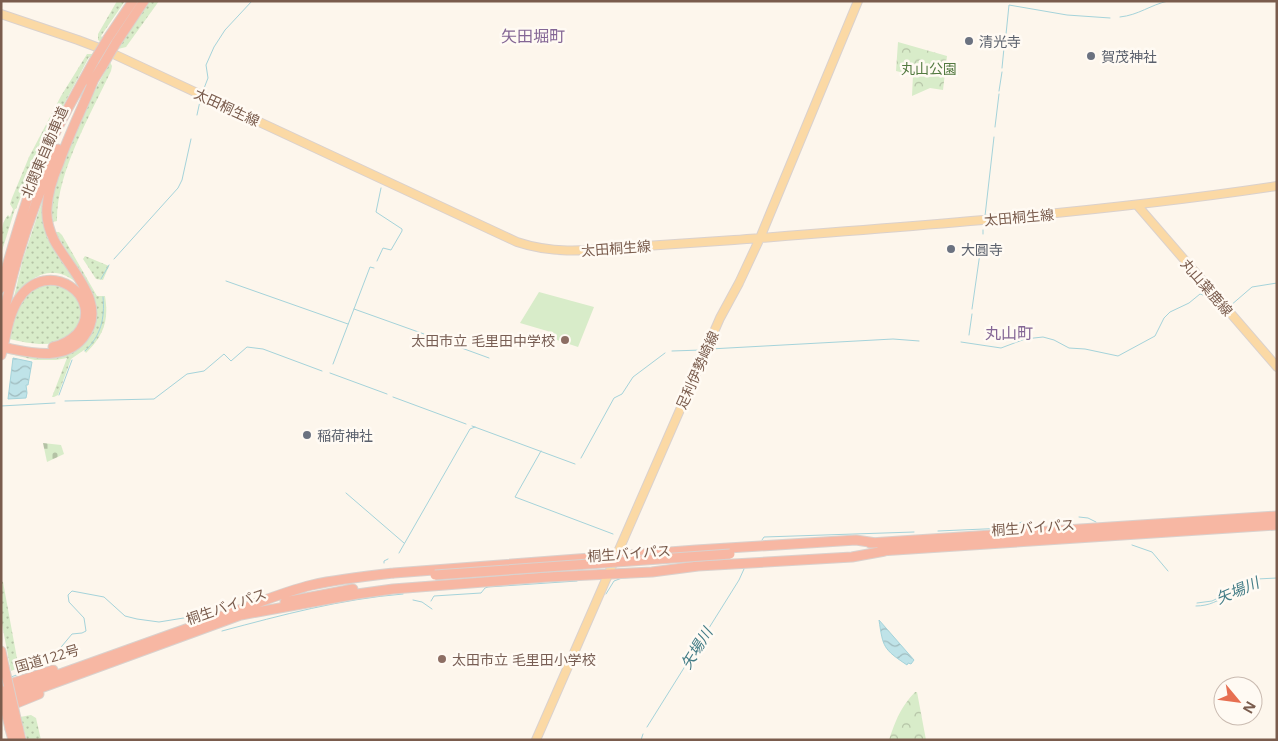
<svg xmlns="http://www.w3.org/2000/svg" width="1278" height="741" font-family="'Open Sans','Noto Sans JP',sans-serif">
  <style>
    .grass { fill: url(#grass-dots) }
    .cemetery { fill: url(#cemetery-stones) }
    .park { fill: url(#park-crowns) }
    .pitch { fill: #d8ecc9 }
    .water { fill: url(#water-waves); stroke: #a5d3da }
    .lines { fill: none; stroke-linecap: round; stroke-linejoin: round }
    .stream { stroke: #a5d3da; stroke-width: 1 }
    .major-casing { stroke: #dad1cd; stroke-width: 10 }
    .highway-casing { stroke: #dad1cd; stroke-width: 11 }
    .major { stroke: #fbd9a5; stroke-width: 8 }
    .highway { stroke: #f7b7a3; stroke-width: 9 }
    .highway-bridge-casing { stroke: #dad1cd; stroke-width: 11; stroke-linecap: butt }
    .highway-bridge { stroke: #f7b7a3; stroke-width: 9 }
    .worship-dot { fill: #6b7280; stroke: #fffaf3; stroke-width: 2 }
    .education-dot { fill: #8d6e63; stroke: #fffaf3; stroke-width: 2 }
    .labels { text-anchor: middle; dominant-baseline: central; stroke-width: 5; stroke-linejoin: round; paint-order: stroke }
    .worship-label { font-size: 14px; fill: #5b616d; stroke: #fffaf3; text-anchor: start }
    .park-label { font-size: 14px; fill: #537a41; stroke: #fffaf3 }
    .street-label { font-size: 14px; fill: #7a5c4d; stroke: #fffaf3 }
    .education-label { font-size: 14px; fill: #785e54; stroke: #fffaf3; text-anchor: end }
    .water-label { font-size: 15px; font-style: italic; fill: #437c86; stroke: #fffaf3 }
    .quarter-label { font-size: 16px; fill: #846695; stroke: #fffaf3 }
  </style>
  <defs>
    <pattern id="grass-dots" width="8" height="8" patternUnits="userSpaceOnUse" patternTransform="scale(1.25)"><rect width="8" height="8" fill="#d8ecc9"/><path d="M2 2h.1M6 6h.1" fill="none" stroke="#b4c2a5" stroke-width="1.8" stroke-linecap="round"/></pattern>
    <pattern id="cemetery-stones" width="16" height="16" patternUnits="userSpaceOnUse" patternTransform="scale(1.25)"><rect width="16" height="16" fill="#d8ecc9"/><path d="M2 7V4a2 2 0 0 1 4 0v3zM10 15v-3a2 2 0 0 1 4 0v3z" fill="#b4c2a5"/></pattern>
    <pattern id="park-crowns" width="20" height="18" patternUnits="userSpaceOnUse" patternTransform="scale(1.25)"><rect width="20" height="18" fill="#d8ecc9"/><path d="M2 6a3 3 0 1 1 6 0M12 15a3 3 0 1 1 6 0" fill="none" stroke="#b4c2a5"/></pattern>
    <pattern id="water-waves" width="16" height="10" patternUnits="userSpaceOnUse" patternTransform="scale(1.25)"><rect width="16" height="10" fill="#bfe3e8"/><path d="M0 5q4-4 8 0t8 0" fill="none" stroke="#a0bbbe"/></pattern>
  </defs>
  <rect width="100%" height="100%" fill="#fdf6ec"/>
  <path class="grass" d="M 117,1 L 125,1 L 101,36 L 103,38 L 101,42 L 98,40 L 98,34 Z
    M 149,1 L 159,1 L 126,47 L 118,49 Z
    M 87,54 L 92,54 L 91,58 L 89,57 L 36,157 L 16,209 L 15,209 L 1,254 C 1,242 0,223 8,215 L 10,217 L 13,209 L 10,204 L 12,198 L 29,157 L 61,96 Z
    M 110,62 L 112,66 L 111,71 C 91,114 56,173 57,221 L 53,222 L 51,208 L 56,182 L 87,105 Z
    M 46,190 L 45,216 L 79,285 C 55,261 28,275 13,301 L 23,259 Z
    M 55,232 L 59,232 L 62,235 L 97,296 L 105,296 C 109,321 104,335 86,353 L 84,350 L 71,359 L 58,395 L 54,397 L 52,397 L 67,358 L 56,360 L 35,360 L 10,354 L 8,352 L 55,357 L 96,312 L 93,296 L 90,288 Z
    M 85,256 L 109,266 L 103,280 L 96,279 L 83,259 Z
    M 52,282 C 58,285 67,287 73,292 C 76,294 77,298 79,302 C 87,320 73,338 55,343 C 40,346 23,342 9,339 L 16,312 L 29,290 Z
    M 1,581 L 3,582 L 18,664 L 16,669 L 11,671 L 1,619 Z
    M 31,715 L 36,718 L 41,740 L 27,740 L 20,717 Z"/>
  <path class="cemetery" d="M 43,443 L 61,445 L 64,454 L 47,462 Z"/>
  <path class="park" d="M 898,42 L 947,56 L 943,90 L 930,88 L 912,96 L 913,75 L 896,71 Z
    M 915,692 L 917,692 L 926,740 L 889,740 C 896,720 900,708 915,692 Z"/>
  <path class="pitch" d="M 539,292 L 594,307 L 578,347 L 554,339 L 554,333 L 520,323 Z"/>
  <path class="water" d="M 13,358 L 32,362 L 28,385 L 26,385 L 27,393 L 26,398 L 8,399 Z
    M 879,620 L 914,660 L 911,664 L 908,663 L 907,665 C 883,649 883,647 879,620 Z"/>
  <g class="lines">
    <path class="stream" d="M 1120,17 C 1139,15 1150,5 1168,1
      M 1005,44 L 1009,5 L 1067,15 L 1110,18
      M 1002,68 L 1004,48
      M 203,91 L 208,78 L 206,65 L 214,47 L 225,30 L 252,1
      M 999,91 L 1002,72
      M 197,115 L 200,101
      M 995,127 L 999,94
      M 985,216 L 994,137
      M 983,234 L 983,230
      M 114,259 L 178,188 L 182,180 L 191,139
      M 377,261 L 383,248 L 391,250 L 402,231 L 402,229 L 376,212 L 381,188
      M 101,279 L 109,265
      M 226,281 L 348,324
      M 1230,306 L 1252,287 L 1277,283
      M 354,309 L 424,334
      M 972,309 L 981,246
      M 426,335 L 489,358
      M 969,335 L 972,314
      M 961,342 L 1001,348 L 1025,339 L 1043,337 L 1054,340 L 1069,348 L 1085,349 L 1118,356 L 1155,336 L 1164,318 L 1170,312 L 1189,303 L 1200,294 L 1212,298
      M 710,349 L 893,339 L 919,341
      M 85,351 C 101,336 105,318 103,297
      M 672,351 L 702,350
      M 333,364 L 370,267 L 374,268
      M 330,373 L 387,394
      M 59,395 L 72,360
      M 393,397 L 466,424
      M 65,401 L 154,399 L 187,374 L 204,371 L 224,354 L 231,361 L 247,347 L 263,349 L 322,371
      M 1,406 L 55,403
      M 472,426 L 575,464
      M 541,451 L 515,497 L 613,534
      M 581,458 L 614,398 L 622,394 L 633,377 L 665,353
      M 346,493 L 404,543
      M 1079,517 L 1088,518 L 1096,522
      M 938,531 L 1007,528 L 1022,522
      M 762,540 L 764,537 L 914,532
      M 1132,545 L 1152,552 L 1168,571
      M 399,553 L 470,429 L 475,427
      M 384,563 L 384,561 L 388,559
      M 606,594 L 614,581 L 622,578 L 638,577
      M 413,600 L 422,602 L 432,609
      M 431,601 L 434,596 L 481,593 L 485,588 L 488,587 L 577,581
      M 1197,603 L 1212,601 L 1257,579 L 1277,578
      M 1196,606 C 1209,606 1218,601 1229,594
      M 222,631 C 282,615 341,599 403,594
      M 11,677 L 47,664 L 72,634 L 82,633 L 86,631 L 84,618 L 69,602 L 68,595 L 72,591 L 104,597 L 125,616 L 137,619 L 159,622 L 196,616
      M 647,727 L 739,580 L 744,569
      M 641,740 L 643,734"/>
    <g class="major-casing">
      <path id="major" d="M 1,14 L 78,40 L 107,51 L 517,242 C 556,255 591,250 631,247 C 665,245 700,242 734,240 C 916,226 1097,213 1277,186
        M 1137,205 L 1277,367
        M 536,740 L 720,318 L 739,283 L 760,238 L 858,1"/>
    </g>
    <g class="highway-casing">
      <path id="highway" d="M 108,38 L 133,1
        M 116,43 L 144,1
        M 91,84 L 103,65
        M 1,288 C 11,251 21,214 35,178 C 51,137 73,99 94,61
        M 1,328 C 12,267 33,205 58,149
        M 7,348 C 32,353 64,361 83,338 C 110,304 69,269 54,240 C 49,230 46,218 47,207 C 48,191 53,177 59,163 C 69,134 83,107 94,79
        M 1,355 C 6,337 8,316 18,300 C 47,254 108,298 77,334 C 70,341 63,345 53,347
        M 870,543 L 1277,516
        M 880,551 L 1277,525
        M 285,602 L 353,589
        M 249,606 C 270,598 291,590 312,585 C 339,579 367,576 394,573 L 696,550 L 856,540 L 876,543
        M 241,615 L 357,594 L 393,589 L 548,577 L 652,572 L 698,566 L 852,557 L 885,551
        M 1,651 L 4,666
        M 1,687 L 53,670
        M 4,694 L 253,605
        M 5,701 L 246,613
        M 7,707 L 39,694
        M 18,727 L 21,740
        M 10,729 L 13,740"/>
    </g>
    <use href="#major" class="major"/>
    <use href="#highway" class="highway"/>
    <g class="highway-bridge-casing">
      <path id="highway-bridge" d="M 94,61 L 108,38
        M 103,65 L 116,43
        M 435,575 L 730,554
        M 4,666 L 18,727
        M 1,690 L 10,729"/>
    </g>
    <use href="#highway-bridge" class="highway-bridge"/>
  </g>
  <g class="worship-dot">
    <circle cx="969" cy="41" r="5"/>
    <circle cx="1091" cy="56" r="5"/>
    <circle cx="951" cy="249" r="5"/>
    <circle cx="307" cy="435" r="5"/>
  </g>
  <g class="education-dot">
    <circle cx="565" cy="340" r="5"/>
    <circle cx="442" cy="659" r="5"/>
  </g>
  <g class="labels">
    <g class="worship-label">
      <text x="979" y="41">清光寺</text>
      <text x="1101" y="56">賀茂神社</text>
      <text x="961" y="249">大圓寺</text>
      <text x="317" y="435">稲荷神社</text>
    </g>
    <g class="park-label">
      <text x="929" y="68">丸山公園</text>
    </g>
    <g class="street-label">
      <text transform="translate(227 107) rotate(25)">太田桐生線</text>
      <text transform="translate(44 152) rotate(-67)">北関東自動車道</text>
      <text transform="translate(1019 217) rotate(-5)">太田桐生線</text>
      <text transform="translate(616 248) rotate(-4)">太田桐生線</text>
      <text transform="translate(1207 287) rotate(49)">丸山葉鹿線</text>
      <text transform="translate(697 370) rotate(-66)">足利伊勢崎線</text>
      <text transform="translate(1033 527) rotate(-4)">桐生バイパス</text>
      <text transform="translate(629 553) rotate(-4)">桐生バイパス</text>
      <text transform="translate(226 606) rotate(-19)">桐生バイパス</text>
      <text transform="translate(47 658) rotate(-16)">国道122号</text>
    </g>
    <g class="education-label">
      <text x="555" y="340">太田市立 毛里田中学校</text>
      <text x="452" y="659" text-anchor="start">太田市立 毛里田小学校</text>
    </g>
    <g class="water-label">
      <text transform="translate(1237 590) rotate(-23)">矢場川</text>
      <text transform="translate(696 648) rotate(-58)">矢場川</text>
    </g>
    <g class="quarter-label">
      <text x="533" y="36">矢田堀町</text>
      <text x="1009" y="333">丸山町</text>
    </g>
  </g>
  <rect width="1278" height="741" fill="none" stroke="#7a5c4d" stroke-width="5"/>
  <g transform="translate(1238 701) rotate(119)"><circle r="24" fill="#fffaf3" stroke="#cabbb1"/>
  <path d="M0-4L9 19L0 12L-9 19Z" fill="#e76f51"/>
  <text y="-8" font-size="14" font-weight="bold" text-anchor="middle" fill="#7a5c4d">N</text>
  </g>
</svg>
